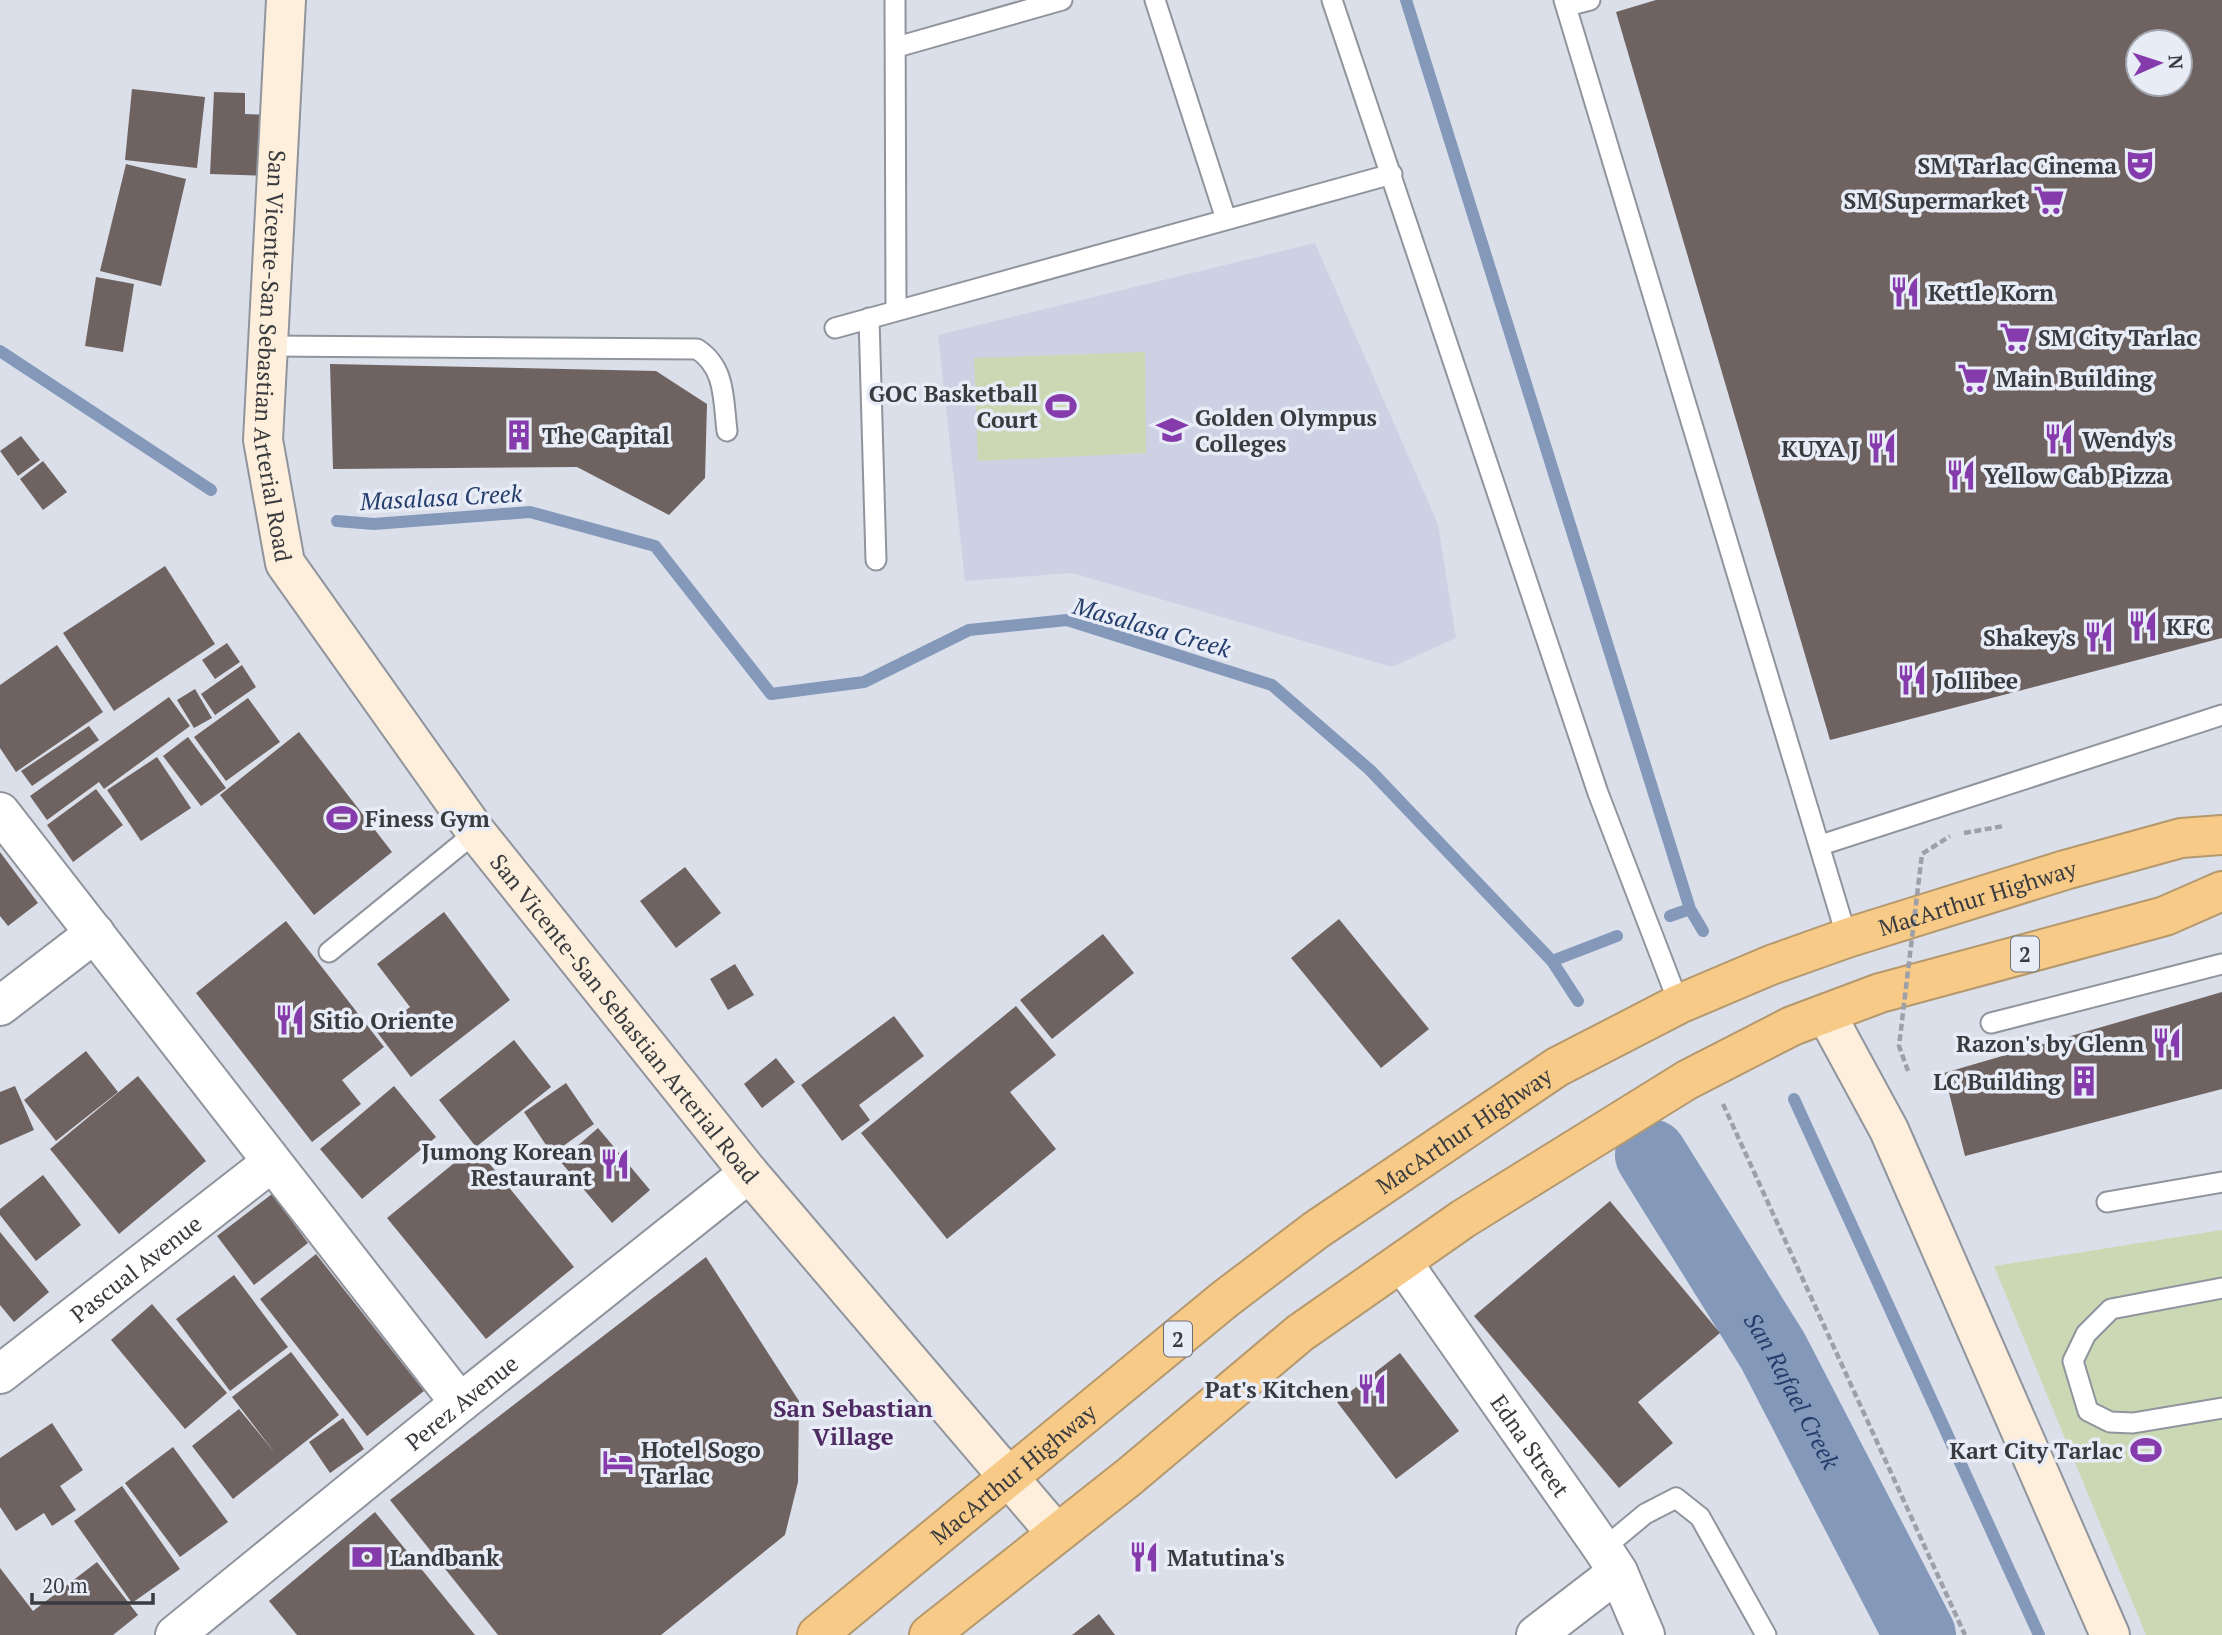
<svg xmlns="http://www.w3.org/2000/svg" width="2222" height="1635" font-family="'PT Serif',serif">
  <style>
    .built { fill: #ccd2e3 }
    .green { fill: #cad9b4 }
    .lines { fill: none; stroke-linecap: round; stroke-linejoin: round }
    .stream { stroke: #8498ba; stroke-width: 12 }
    .river { stroke: #8498ba; stroke-width: 72 }
    .building { fill: #6e6360; fill-rule: evenodd }
    .lane-casing { stroke: #90949d; stroke-width: 23 }
    .street-casing { stroke: #90949d; stroke-width: 42 }
    .secondary-casing { stroke: #90949d; stroke-width: 42 }
    .highway-casing { stroke: #b4986e; stroke-width: 42 }
    .path { stroke: #9da0a8; stroke-width: 4.5; stroke-dasharray: 7 3.5; stroke-linecap: butt }
    .lane { stroke: #fff; stroke-width: 19 }
    .street { stroke: #fff; stroke-width: 38 }
    .secondary { stroke: #fdefdb; stroke-width: 38 }
    .highway { stroke: #f7ca87; stroke-width: 38 }
    .path-bridge { stroke: #9da0a8; stroke-width: 4.5; stroke-dasharray: 7 3.5; stroke-linecap: butt }
    .labels { text-anchor: middle; dominant-baseline: central; stroke-width: 7; stroke-linejoin: round; paint-order: stroke }
    .shield { fill: #e8ecf7; stroke: #6e7076; stroke-width: 2 }
    .shield-label { font-size: 21px; font-weight: bold; fill: #393b3f }
    .poi-label { font-size: 23px; font-weight: bold; fill: #393b3f; stroke: #e8ecf7; text-anchor: start }
    .street-label { font-size: 23px; fill: #393b3f; stroke: #e8ecf7 }
    .water-label { font-size: 24px; font-style: italic; fill: #253e6c; stroke: #e8ecf7 }
    .neighbourhood-label { font-size: 24px; font-weight: bold; fill: #4e2b62; stroke: #e8ecf7 }
  </style>
  <rect width="100%" height="100%" fill="#dbdfea"/>
  <path class="built" d="M 1315,243 L 1438,524 L 1456,638 L 1392,667 L 1072,573 L 965,581 L 938,335 Z"/>
  <path class="green" d="M 1145,352 L 1146,453 L 978,461 L 974,358 Z
    M 2222,1230 L 2222,1635 L 2146,1635 L 1994,1266 Z"/>
  <g class="lines">
    <path class="stream" d="M 1406,0 L 1690,909 L 1703,931
      M 0,351 L 211,490
      M 337,521 L 374,524 L 530,512 L 655,546 L 771,694 L 864,682 L 969,630 L 1067,620 L 1272,685 L 1370,770 L 1552,961 L 1578,1001
      M 1670,916 L 1690,909
      M 1552,961 L 1617,936
      M 1794,1099 L 2039,1635"/>
    <path class="river" id="s1" d="M 1651,1155 L 1773,1351 L 1920,1635"/>
  </g>
  <path class="building" d="M 1656,0 L 2222,0 L 2222,638 L 1830,740 L 1616,12 ZM 2138,42 L 2180,42 L 2180,84 L 2138,84 Z
    M 132,89 L 205,97 L 197,168 L 125,160 Z
    M 214,92 L 245,93 L 245,114 L 270,115 L 268,176 L 210,174 Z
    M 126,164 L 186,179 L 161,286 L 100,271 Z
    M 96,277 L 134,284 L 123,352 L 85,346 Z
    M 330,364 L 656,371 L 707,404 L 705,478 L 669,515 L 577,467 L 333,469 Z
    M 21,436 L 40,460 L 18,476 L 0,451 Z
    M 43,461 L 67,492 L 43,510 L 20,479 Z
    M 165,566 L 215,644 L 114,711 L 63,633 Z
    M 227,643 L 240,662 L 215,679 L 202,660 Z
    M 57,645 L 103,712 L 16,772 L 0,748 L 0,685 Z
    M 242,665 L 256,687 L 215,715 L 201,694 Z
    M 195,689 L 212,718 L 194,728 L 177,700 Z
    M 169,697 L 190,726 L 104,789 L 99,782 L 47,820 L 30,796 Z
    M 248,698 L 280,742 L 226,781 L 194,737 Z
    M 89,726 L 99,740 L 32,786 L 21,771 Z
    M 299,732 L 392,852 L 314,915 L 220,795 Z
    M 188,737 L 226,788 L 201,806 L 163,756 Z
    M 157,757 L 191,808 L 141,841 L 107,790 Z
    M 96,789 L 123,825 L 73,862 L 47,825 Z
    M 0,852 L 38,903 L 8,926 L 0,916 Z
    M 685,867 L 721,913 L 676,948 L 640,901 Z
    M 444,912 L 510,1000 L 411,1077 L 377,1032 L 410,1007 L 377,964 Z
    M 1339,919 L 1429,1029 L 1381,1068 L 1291,958 Z
    M 286,921 L 384,1047 L 342,1080 L 361,1104 L 312,1142 L 196,993 Z
    M 1103,934 L 1134,973 L 1052,1039 L 1020,1000 Z
    M 735,964 L 754,995 L 728,1010 L 710,979 Z
    M 2222,992 L 2222,1089 L 1965,1156 L 1944,1073 Z
    M 1016,1006 L 1056,1055 L 1010,1092 L 1056,1149 L 947,1239 L 861,1133 Z
    M 894,1016 L 924,1056 L 859,1105 L 870,1120 L 842,1141 L 801,1085 Z
    M 514,1040 L 551,1087 L 476,1147 L 439,1100 Z
    M 86,1051 L 118,1092 L 56,1141 L 24,1100 Z
    M 776,1058 L 795,1082 L 762,1108 L 744,1084 Z
    M 138,1076 L 206,1161 L 119,1234 L 50,1149 Z
    M 566,1083 L 594,1124 L 552,1154 L 524,1112 Z
    M 15,1086 L 34,1130 L 0,1145 L 0,1092 Z
    M 394,1086 L 436,1137 L 362,1199 L 320,1149 Z
    M 598,1128 L 650,1190 L 612,1223 L 560,1161 Z
    M 475,1146 L 574,1267 L 486,1339 L 387,1218 Z
    M 43,1175 L 81,1225 L 36,1261 L 0,1215 L 0,1209 Z
    M 272,1194 L 308,1243 L 254,1285 L 217,1236 Z
    M 1610,1201 L 1720,1333 L 1638,1402 L 1673,1443 L 1619,1488 L 1474,1316 Z
    M 0,1232 L 49,1292 L 14,1322 L 0,1305 Z
    M 316,1254 L 424,1391 L 367,1436 L 260,1299 Z
    M 706,1257 L 799,1401 L 798,1482 L 785,1535 L 661,1635 L 498,1635 L 390,1500 Z
    M 234,1275 L 288,1347 L 230,1391 L 176,1319 Z
    M 152,1304 L 227,1393 L 185,1429 L 111,1340 Z
    M 291,1352 L 339,1415 L 233,1499 L 192,1446 L 239,1409 L 275,1453 L 232,1397 Z
    M 1400,1353 L 1459,1431 L 1396,1479 L 1337,1402 Z
    M 343,1418 L 364,1449 L 330,1473 L 309,1442 Z
    M 52,1423 L 83,1470 L 60,1486 L 76,1510 L 52,1526 L 44,1513 L 16,1531 L 0,1507 L 0,1458 Z
    M 173,1447 L 228,1522 L 180,1557 L 125,1483 Z
    M 122,1486 L 180,1569 L 132,1603 L 74,1521 Z
    M 375,1512 L 475,1635 L 297,1635 L 269,1601 Z
    M 97,1562 L 138,1615 L 113,1635 L 0,1635 L 0,1568 L 33,1611 Z
    M 1099,1614 L 1115,1635 L 1072,1635 Z"/>
  <g class="lines">
    <g class="lane-casing">
      <path id="lane" d="M 895,0 L 896,311
        M 1155,0 L 1226,219
        M 1332,0 L 1598,793 L 1679,1004
        M 1564,0 L 1847,938
        M 1567,6 L 1590,0
        M 897,47 L 1062,0
        M 869,318 L 876,560
        M 835,328 L 1392,174
        M 268,346 L 697,349 C 726,368 723,399 727,431
        M 1821,845 L 2222,715
        M 329,952 L 476,832
        M 1991,1023 L 2222,964
        M 2107,1202 L 2222,1182
        M 2222,1288 L 2111,1309 L 2086,1334 L 2073,1361 L 2088,1411 L 2110,1422 L 2133,1423 L 2222,1408
        M 1603,1549 L 1645,1514 L 1676,1498 L 1700,1517 L 1766,1635"/>
    </g>
    <g class="street-casing">
      <g id="street">
        <path d="M 0,812 L 460,1403"/>
        <path d="M 0,1006 L 95,933"/>
        <path id="s2" d="M 1402,1262 L 1603,1549 L 1618,1572 L 1645,1635"/>
        <path id="s3" d="M 0,1374 L 271,1163"/>
        <path id="s4" d="M 175,1635 L 460,1403 L 749,1173"/>
        <path d="M 1536,1635 L 1618,1572"/>
      </g>
    </g>
    <g class="secondary-casing">
      <g id="secondary">
        <path id="s5" d="M 286,0 L 263,440 L 285,563 L 476,832 L 749,1173 L 1056,1533"/>
        <path d="M 1826,1014 L 1889,1130 L 2110,1635"/>
      </g>
    </g>
    <g class="highway-casing">
      <g id="highway">
        <path id="s6" d="M 817,1635 L 1225,1299 L 1316,1230 L 1557,1067 L 1679,1004 L 1771,965 L 1847,938 L 2065,870 L 2181,838 L 2222,835"/>
        <path d="M 929,1635 L 1129,1477 L 1300,1333 L 1463,1219 L 1687,1080 L 1792,1026 L 1880,993 L 2165,916 L 2222,891"/>
      </g>
    </g>
    <path class="path" d="M 1964,833 L 2004,826
      M 1723,1104 L 1965,1635"/>
    <use href="#lane" class="lane"/>
    <use href="#street" class="street"/>
    <use href="#secondary" class="secondary"/>
    <use href="#highway" class="highway"/>
    <path class="path-bridge" d="M 1908,1071 L 1899,1046 L 1922,854 L 1950,836"/>
  </g>
  <defs>
    <g id="theatre-bare" transform="scale(2.415)"><path d="M-5-5.5Q0-4 5-5.5V0Q5 5 0 6Q-5 5-5 0ZM-3.3-2.5H-1v1.5H-3.3ZM1-2.5H3.3v1.5H1ZM-2.8 1Q0 5.5 2.8 1Z" fill="#863bad" stroke="#e8ecf7" stroke-width="2.5" paint-order="stroke"/></g>
    <g id="supermarket-bare" transform="scale(2.415)"><path d="M-6-5.5h2.5l.6 2H6L4.5 2H-2.5L-4.4-4H-6ZM-1.5 3.2a1.3 1.3 0 1 0 .1 0ZM3 3.2a1.3 1.3 0 1 0 .1 0Z" fill="#863bad" stroke="#e8ecf7" stroke-width="2.5" paint-order="stroke"/></g>
    <g id="restaurant-bare" transform="scale(2.415)"><path d="M-5-6h1v4h1v-4h1v4h1v-4h1v5L-1.5 .5V6h-2V.5L-5-1ZM5-6V6H3V1.5H1.5Q1.5-4 5-6Z" fill="#863bad" stroke="#e8ecf7" stroke-width="2.5" paint-order="stroke"/></g>
    <g id="stadium-bare" transform="scale(2.415)"><path d="M0-5a6.5 5 0 1 0 0 10a6.5 5 0 1 0 0-10ZM-3.5-1.8h7v3.6h-7Z" fill="#863bad" stroke="#e8ecf7" stroke-width="2.5" paint-order="stroke"/></g>
    <g id="university-bare" transform="scale(2.415)"><path d="M0-5L7-2L0 1L-7-2ZM-4 1L0 2.5L4 1V4Q0 6-4 4Z" fill="#863bad" stroke="#e8ecf7" stroke-width="2.5" paint-order="stroke"/></g>
    <g id="building-bare" transform="scale(2.415)"><path d="M-4-6H4V6H1V3H-1V6H-4ZM-2.5-4.3h1.7v1.8h-1.7ZM.8-4.3h1.7v1.8H.8ZM-2.5-1h1.7V.8h-1.7ZM.8-1h1.7V.8H.8Z" fill="#863bad" stroke="#e8ecf7" stroke-width="2.5" paint-order="stroke"/></g>
    <g id="hotel-bare" transform="scale(2.415)"><path d="M-6-4.5h1.5V1H6V5H4.5V3h-9V5H-6ZM-4 0a1.8 1.8 0 1 1 3.6 0ZM.5 0V-2.5h3Q6-2.5 6 0Z" fill="#863bad" stroke="#e8ecf7" stroke-width="2.5" paint-order="stroke"/></g>
    <g id="bank-bare" transform="scale(2.415)"><path d="M-6-4H6V4H-6ZM0-2.3a2.3 2.3 0 1 0 0 4.6a2.3 2.3 0 1 0 0-4.6Z" fill="#863bad" stroke="#e8ecf7" stroke-width="2.5" paint-order="stroke"/></g>
  </defs>
  <g fill-rule="evenodd">
    <use href="#theatre-bare" x="2140" y="165"/>
    <use href="#supermarket-bare" x="2049" y="200"/>
    <use href="#restaurant-bare" x="1905" y="292"/>
    <use href="#supermarket-bare" x="2015" y="337"/>
    <use href="#supermarket-bare" x="1973" y="378"/>
    <use href="#stadium-bare" x="1061" y="406"/>
    <use href="#university-bare" x="1172" y="430"/>
    <use href="#building-bare" x="519" y="435"/>
    <use href="#restaurant-bare" x="2059" y="439"/>
    <use href="#restaurant-bare" x="1882" y="448"/>
    <use href="#restaurant-bare" x="1961" y="475"/>
    <use href="#restaurant-bare" x="2143" y="626"/>
    <use href="#restaurant-bare" x="2099" y="637"/>
    <use href="#restaurant-bare" x="1912" y="680"/>
    <use href="#stadium-bare" x="342" y="818"/>
    <use href="#restaurant-bare" x="290" y="1020"/>
    <use href="#restaurant-bare" x="2167" y="1043"/>
    <use href="#building-bare" x="2084" y="1081"/>
    <use href="#restaurant-bare" x="615" y="1164"/>
    <use href="#restaurant-bare" x="1372" y="1389"/>
    <use href="#stadium-bare" x="2146" y="1450"/>
    <use href="#hotel-bare" x="618" y="1462"/>
    <use href="#bank-bare" x="367" y="1557"/>
    <use href="#restaurant-bare" x="1144" y="1557"/>
  </g>
  <g class="labels">
    <g class="shield">
      <rect x="2011" y="936.5" width="28" height="35" rx="5"/>
      <rect x="1164" y="1321.5" width="28" height="35" rx="5"/>
    </g>
    <g class="shield-label">
      <text x="2025" y="954">2</text>
      <text x="1178" y="1339">2</text>
    </g>
    <g class="poi-label">
      <text x="2117" y="165" text-anchor="end">SM Tarlac Cinema</text>
      <text x="2026" y="200" text-anchor="end">SM Supermarket</text>
      <text x="1928" y="292">Kettle Korn</text>
      <text x="2038" y="337">SM City Tarlac</text>
      <text x="1996" y="378">Main Building</text>
      <text x="1038" y="393" text-anchor="end">GOC Basketball<tspan x="1038" dy="26">Court</tspan></text>
      <text x="1195" y="417">Golden Olympus<tspan x="1195" dy="26">Colleges</tspan></text>
      <text x="542" y="435">The Capital</text>
      <text x="2082" y="439">Wendy's</text>
      <text x="1859" y="448" text-anchor="end">KUYA J</text>
      <text x="1984" y="475">Yellow Cab Pizza</text>
      <text x="2166" y="626">KFC</text>
      <text x="2076" y="637" text-anchor="end">Shakey's</text>
      <text x="1935" y="680">Jollibee</text>
      <text x="365" y="818">Finess Gym</text>
      <text x="313" y="1020">Sitio Oriente</text>
      <text x="2144" y="1043" text-anchor="end">Razon's by Glenn</text>
      <text x="2061" y="1081" text-anchor="end">LC Building</text>
      <text x="592" y="1151" text-anchor="end">Jumong Korean<tspan x="592" dy="26">Restaurant</tspan></text>
      <text x="1349" y="1389" text-anchor="end">Pat's Kitchen</text>
      <text x="641" y="1449">Hotel Sogo<tspan x="641" dy="26">Tarlac</tspan></text>
      <text x="2123" y="1450" text-anchor="end">Kart City Tarlac</text>
      <text x="390" y="1557">Landbank</text>
      <text x="1167" y="1557">Matutina's</text>
    </g>
    <g class="street-label">
      <text stroke="none"><textPath href="#s5" startOffset="357">San Vicente-San Sebastian Arterial Road</textPath></text>
      <text stroke="none"><textPath href="#s6" startOffset="1388">MacArthur Highway</textPath></text>
      <text stroke="none"><textPath href="#s5" startOffset="1134">San Vicente-San Sebastian Arterial Road</textPath></text>
      <text stroke="none"><textPath href="#s6" startOffset="821">MacArthur Highway</textPath></text>
      <text stroke="none"><textPath href="#s3" startOffset="172">Pascual Avenue</textPath></text>
      <text stroke="none"><textPath href="#s4" startOffset="369">Perez Avenue</textPath></text>
      <text stroke="none"><textPath href="#s2" startOffset="224">Edna Street</textPath></text>
      <text stroke="none"><textPath href="#s6" startOffset="254">MacArthur Highway</textPath></text>
    </g>
    <g class="water-label">
      <text transform="translate(441 497) rotate(-3)">Masalasa Creek</text>
      <text transform="translate(1152 627) rotate(16)">Masalasa Creek</text>
      <text stroke="none"><textPath href="#s1" startOffset="275">San Rafael Creek</textPath></text>
    </g>
    <g class="neighbourhood-label">
      <text x="853" y="1408">San Sebastian<tspan x="853" dy="28">Village</tspan></text>
    </g>
  </g>
  <g transform="translate(2159 63) rotate(87)"><circle r="33" fill="#e8ecf7" stroke="#a2a5ad" stroke-width="2"/>
  <path d="M0-5L12 26L0 18L-12 26Z" fill="#863bad"/>
  <text y="-10" font-size="19" font-weight="bold" text-anchor="middle" fill="#393b3f">N</text>
  </g>
  <path d="M32 1593v10h121v-10" fill="none" stroke="#393b3f" stroke-width="3.5"/>
  <text x="42" y="1593" font-size="21" fill="#393b3f" stroke="#e8ecf7" stroke-width="5" paint-order="stroke">20 m</text>
</svg>
